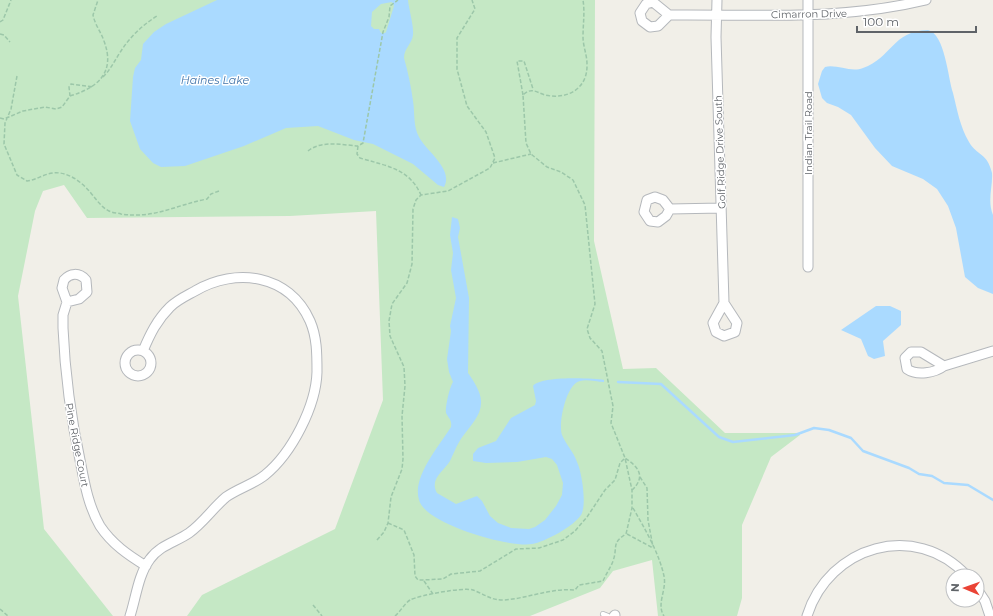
<svg xmlns="http://www.w3.org/2000/svg" width="993" height="616" font-family="Montserrat,sans-serif">
  <style>
    .green { fill: #c5e8c5 }
    .water { fill: #aadaff; fill-rule: evenodd }
    .lines { fill: none; stroke-linecap: round; stroke-linejoin: round }
    .stream { stroke: #aadaff; stroke-width: 2.5 }
    .lane-casing { stroke: #b5b8bc; stroke-width: 6 }
    .street-casing { stroke: #b5b8bc; stroke-width: 11 }
    .path { stroke: #9cc7a9; stroke-width: 1.5; stroke-dasharray: 4 2; stroke-linecap: butt }
    .lane { stroke: #fff; stroke-width: 4.5 }
    .street { stroke: #fff; stroke-width: 9 }
    .labels { text-anchor: middle; dominant-baseline: central; stroke-width: 3; stroke-linejoin: round; paint-order: stroke }
    .street-label { font-size: 10px; fill: #5f6368; stroke: #fff }
    .water-label { font-size: 11px; font-style: italic; fill: #4174aa; stroke: #fff }
  </style>
  <rect width="100%" height="100%" fill="#f1efe8"/>
  <path class="green" d="M 0,0 L 595,0 L 594,241 L 623,369 L 656,368 L 725,433 L 800,433 L 800,435 L 771,457 L 742,525 L 742,598 L 737,616 L 658,616 L 652,560 L 613,571 L 600,588 L 530,616 L 187,616 L 202,595 L 335,529 L 383,400 L 376,211 L 290,216 L 87,218 L 64,185 L 43,191 L 35,211 L 18,296 L 44,529 L 113,616 L 0,616 Z"/>
  <path class="water" d="M 217,0 L 408,0 C 409,10 414,26 413,35 C 412,44 404,48 404,58 C 408,72 411,86 413,101 C 415,113 413,126 419,137 C 426,151 454,169 444,187 L 438,185 L 413,164 L 373,144 L 354,140 L 318,126 L 286,128 L 244,146 L 185,166 L 161,167 L 153,163 L 140,149 L 130,121 L 133,77 L 135,68 L 141,60 L 143,44 L 154,32 L 166,24 ZM 392,2 L 394,6 L 386,32 L 385,33 L 381,33 L 379,29 L 374,29 L 371,26 L 372,12 L 381,4 Z
    M 928,30 C 945,34 948,78 953,93 C 957,109 960,127 969,142 C 977,156 987,152 992,173 C 993,186 987,201 993,215 L 993,294 L 978,288 L 965,277 L 956,228 L 948,206 L 937,189 L 923,179 L 892,166 L 875,148 L 851,115 L 838,107 L 827,103 L 822,98 L 818,84 L 822,71 L 825,67 C 837,64 851,73 863,68 C 892,58 892,31 928,30 Z
    M 452,217 L 458,219 L 460,228 L 458,237 L 469,298 L 468,373 C 473,380 481,392 481,401 C 482,415 470,426 463,436 C 457,444 454,453 450,461 C 444,471 429,479 437,493 L 456,504 L 477,496 L 482,501 L 490,516 L 498,523 L 511,528 L 529,529 L 535,527 L 545,520 L 556,506 L 562,495 L 563,483 L 557,465 L 552,459 L 546,457 L 517,462 L 486,463 L 473,461 L 473,454 L 478,448 L 496,441 L 511,418 L 535,405 L 536,401 L 533,386 C 541,376 591,378 604,380 L 604,382 C 597,382 587,379 580,381 C 566,384 558,424 562,435 C 566,445 574,452 577,462 C 582,472 587,506 581,515 C 574,526 545,542 532,544 C 509,548 425,524 419,500 C 412,477 439,446 451,427 C 452,420 449,419 446,413 C 445,407 450,386 453,382 L 449,372 L 447,359 L 451,331 L 450,326 L 456,298 L 451,270 L 453,253 L 450,235 Z
    M 876,306 L 890,306 L 901,311 L 901,325 L 883,341 L 885,356 L 874,359 L 868,356 L 861,339 L 841,330 Z"/>
  <g class="lines">
    <path class="stream" d="M 618,382 L 661,384 L 719,437 L 733,442 L 795,435 L 814,428 L 829,430 L 851,438 L 863,451 L 909,468 L 919,474 L 932,476 L 944,483 L 968,485 L 993,500"/>
    <g class="lane-casing">
      <path id="lane" d="M 603,614 L 608,616"/>
    </g>
    <g class="street-casing">
      <path id="street" d="M 717,0 L 716,37 L 724,303 L 713,323 L 716,332 L 724,336 L 735,332 L 737,323 L 724,303
        M 669,15 L 658,26 L 650,27 L 642,21 L 640,13 L 646,4 L 653,2 L 669,15 C 757,14 840,21 926,0
        M 670,209 L 666,216 L 658,222 L 650,221 L 644,212 L 647,200 L 655,197 L 663,200 L 670,209 L 721,208
        M 808,267 L 808,0
        M 67,302 L 62,288 L 64,280 C 70,273 79,272 86,280 L 87,292 L 79,299 L 67,302 L 63,315 L 63,328 C 65,375 71,419 81,465 C 85,486 89,507 100,526 C 112,544 128,555 146,566
        M125 363a13 13 0 1 1 26 0a13 13 0 1 1-26 0Z
        M 944,366 L 921,352 L 911,352 L 905,358 L 907,369 C 917,376 935,373 944,366 L 993,351
        M 977,589 L 985,601 L 990,616
        M 130,616 C 136,598 138,575 150,559 C 160,545 176,542 189,533 C 203,523 213,508 226,497 C 239,488 254,484 265,475 C 292,453 316,406 317,372 C 317,354 317,337 310,321 C 289,274 236,267 195,291 C 186,296 177,300 170,307 C 157,320 150,334 143,351
        M 614,616 L 615,615
        M 807,616 C 829,546 915,520 967,576"/>
    </g>
    <path class="path" d="M 0,22 L 3,20 L 11,0
      M 0,34 L 4,35 L 10,42
      M 17,76 L 11,109 L 5,123 L 4,144 L 17,175 L 27,181 C 35,180 41,176 48,174 C 64,169 80,180 90,192 C 96,199 101,207 109,211 C 113,213 118,213 121,214 C 154,219 176,205 207,199 L 211,194 L 219,191
      M 103,77 C 110,70 114,62 119,54 C 129,38 141,26 157,16
      M 523,95 L 517,61 L 524,61 L 533,89
      M 70,96 C 97,88 116,73 104,41 C 101,32 95,25 93,15 L 98,0
      M 0,118 L 4,119 L 23,111 L 45,107 L 56,109 L 62,107 L 70,96 L 69,87 L 71,84 L 93,87
      M 358,146 L 357,154 L 360,158 C 386,166 409,168 421,195
      M 308,151 C 321,140 343,145 358,146 L 363,143 L 383,32 L 389,17 L 390,6 L 398,0
      M 493,163 L 531,154
      M 640,477 L 647,488 L 648,520 L 653,547
      M 633,508 C 645,529 659,553 664,576 C 667,590 656,604 664,616
      M 388,523 L 404,530 L 414,555 L 415,576 L 418,580 L 423,580 L 443,579 L 451,574 L 480,571 L 516,549 L 539,548 L 563,540 L 575,531 L 587,517 L 605,490 L 615,480 L 620,463 L 625,458 C 639,467 646,477 632,490
      M 627,534 L 653,548
      M 377,540 L 384,532 L 388,523 L 391,497 L 402,469 L 403,459 L 402,416 L 405,386 L 404,367 L 390,336 L 389,321 L 392,304 L 407,283 L 412,264 L 413,209 L 416,200 L 421,195 L 448,191 L 490,168 L 495,158 L 486,132 L 467,106 L 457,69 L 457,38 L 475,9 L 472,0
      M 424,581 L 433,594
      M 313,605 L 322,616
      M 0,609 L 8,616
      M 395,616 C 400,612 405,603 410,600 C 420,595 463,587 473,590 C 484,594 492,601 505,600 C 528,598 551,588 575,590 L 579,585 L 603,581 C 606,574 611,567 613,561 C 618,547 611,543 626,534 L 632,508 L 632,490 L 625,458 L 611,423 L 613,406 L 602,351 L 590,338 L 587,329 L 595,304 L 585,205 L 573,180 L 561,172 L 547,167 L 531,154 L 526,143 L 523,95 C 531,87 536,92 545,95 C 567,100 588,89 587,64 C 587,55 583,46 583,37 C 583,24 585,13 583,0"/>
    <use href="#lane" class="lane"/>
    <use href="#street" class="street"/>
  </g>
  <g class="labels">
    <g class="street-label">
      <text transform="translate(809 14) rotate(-1)">Cimarron Drive</text>
      <text transform="translate(808 133) rotate(-90)">Indian Trail Road</text>
      <text transform="translate(720 152) rotate(-92)">Golf Ridge Drive South</text>
      <text transform="translate(77 445) rotate(79)">Pine Ridge Court</text>
    </g>
    <g class="water-label">
      <text x="215" y="80">Haines Lake</text>
    </g>
  </g>
  <g transform="translate(965 588) rotate(272)"><circle r="19" fill="#ffffff" stroke="#bfc1c3"/>
  <path d="M0-3L7 15L0 10L-7 15Z" fill="#ea4335"/>
  <text y="-6" font-size="11" font-weight="bold" text-anchor="middle" fill="#5f6368">N</text>
  </g>
  <path d="M857 26v6h119v-6" fill="none" stroke="#5f6368" stroke-width="2"/>
  <text x="863" y="26" font-size="12" fill="#5f6368" stroke="#ffffff" stroke-width="3" paint-order="stroke">100 m</text>
</svg>
